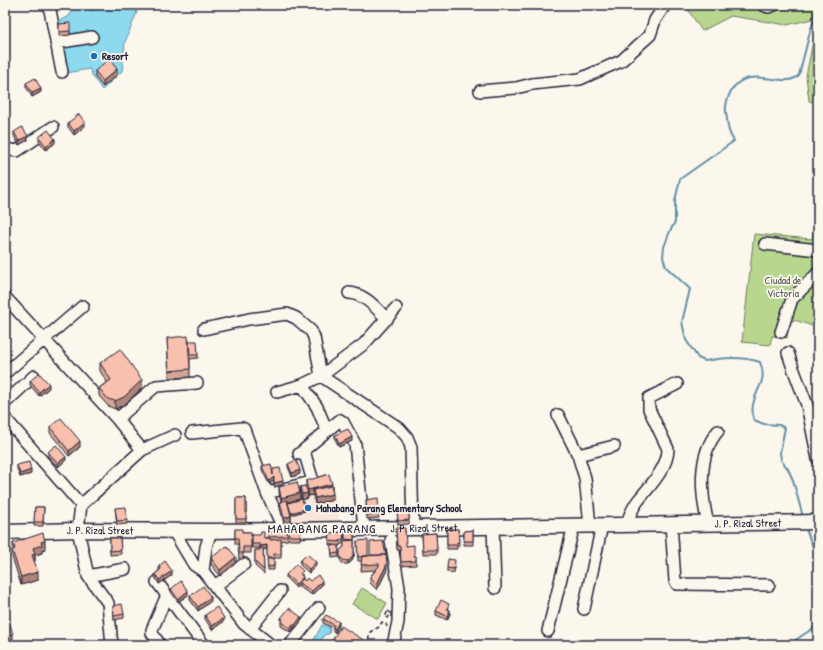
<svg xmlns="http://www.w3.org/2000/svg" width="823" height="650" font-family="'Patrick Hand',sans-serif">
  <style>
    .built { fill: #fae6d9 }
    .green { fill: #b8d68e; stroke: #6d7c64 }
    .water { fill: #8dd9ee; stroke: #6290a6 }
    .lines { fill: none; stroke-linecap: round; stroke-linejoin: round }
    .stream { stroke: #6290a6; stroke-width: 2 }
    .minor-casing { stroke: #22223b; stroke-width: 14 }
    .major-casing { stroke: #22223b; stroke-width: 17 }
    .path { stroke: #22223b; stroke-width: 1.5; stroke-dasharray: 4 3; stroke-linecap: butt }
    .minor { stroke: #fbf7ec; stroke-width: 11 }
    .major { stroke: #fbf7ec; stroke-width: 14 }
    .wall { fill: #d5a595; stroke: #22223b; fill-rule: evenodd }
    .shaded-wall { fill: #ae8679; stroke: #22223b }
    .building { fill: #f8c0ad; stroke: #22223b }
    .poi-dot { fill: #1f6fb2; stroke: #fbf7ec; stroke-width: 1.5 }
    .labels { text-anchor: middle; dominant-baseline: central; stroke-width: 3.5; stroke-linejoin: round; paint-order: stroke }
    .poi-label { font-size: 11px; font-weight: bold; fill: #22223b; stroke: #fbf7ec; text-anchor: start }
    .park-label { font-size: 11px; fill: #4f5854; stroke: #fbf7ec }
    .street-label { font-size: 11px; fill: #22223b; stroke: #fbf7ec }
    .quarter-label { font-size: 13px; letter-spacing: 1px; fill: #22223b; stroke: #fbf7ec }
  </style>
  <rect width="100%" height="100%" fill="#fbf7ec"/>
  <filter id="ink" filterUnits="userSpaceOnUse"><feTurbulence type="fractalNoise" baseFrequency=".025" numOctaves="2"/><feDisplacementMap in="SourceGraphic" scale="8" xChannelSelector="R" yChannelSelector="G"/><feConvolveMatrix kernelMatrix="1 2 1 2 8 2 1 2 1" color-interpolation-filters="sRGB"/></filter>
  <g filter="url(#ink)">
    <path class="built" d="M 331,478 L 340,522 L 285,526 L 274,493 Z"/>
    <path class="green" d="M 685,5 L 817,5 L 812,19 L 787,25 L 731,16 L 702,31 Z
      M 818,29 L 818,103 L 809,101 L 806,76 L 812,46 Z
      M 818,204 L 818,328 L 795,320 L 789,322 L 787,338 L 772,336 L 770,345 L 742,342 L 754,234 L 812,239 Z
      M 362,588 L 387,603 L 378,619 L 352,604 Z"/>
    <path class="water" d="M 77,5 L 82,5 L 91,11 L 103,5 L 132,5 L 137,12 L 125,42 L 122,71 L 102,90 L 92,75 L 90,69 L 66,73 L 58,21 L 68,17 Z
      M 322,625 L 329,627 L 330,630 L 329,634 L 324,635 L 318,645 L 311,645 Z"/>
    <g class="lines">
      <path class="stream" d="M 803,517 L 793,480 L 788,469 L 781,460 L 780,452 L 785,428 L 779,425 L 764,424 L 754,420 C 753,416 752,409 753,405 C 756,387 768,382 760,362 C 742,356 724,357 705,361 L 698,358 L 686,340 L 682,322 L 690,289 L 666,267 L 663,257 L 664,247 L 670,231 L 675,222 L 675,201 L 680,179 L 734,141 C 727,131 728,124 726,112 C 725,105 728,97 731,91 C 748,62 784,91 799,75 L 811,28 L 818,10
        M 805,527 L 818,559
        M 748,639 L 753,643 L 791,643 L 818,625"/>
      <g class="minor-casing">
        <path id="minor" d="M 49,5 L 62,72
          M 763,5 L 768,7 L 774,5
          M 56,43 L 92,37
          M 480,91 L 516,88 L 532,84 L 580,79 L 621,61 L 650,35 L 655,20 L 665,5
          M 5,149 L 17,151 L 53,127
          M 765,244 L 818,250
          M 349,293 C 365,294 376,308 387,319
          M 5,297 L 117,419 L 142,450
          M 204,329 L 249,319 L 287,314 L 296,318 L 311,331 L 314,337 L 321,376 L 399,428 L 407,437 L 411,447 L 413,528
          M 781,332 L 792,299 L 818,273
          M 788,353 L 793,368 L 807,405 L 818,459
          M 5,373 L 83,306
          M 302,385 L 317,407 L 327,431
          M 277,392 L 302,385 L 321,376 L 364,344 L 396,308
          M 5,403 L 34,376
          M 558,415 L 578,455
          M 5,418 L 81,505
          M 117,419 L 156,386 L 197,383
          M 192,433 L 242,428 L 244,429 L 267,493
          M 299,454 L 340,420 L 343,422 L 355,444 L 364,528
          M 671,524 L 675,581 L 677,584 L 769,585
          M 708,524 C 701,495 697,455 718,431
          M 590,525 L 585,478 L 578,455 L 614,446
          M 626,525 C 629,517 632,509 637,502 C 648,488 668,468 668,449 L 649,409 L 649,398 L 677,384
          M 493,526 L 495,588
          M 173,530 L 194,565 L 203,571 L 244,624 L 271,645
          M 284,530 L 267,493 L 311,482 L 312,478 L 304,451
          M 391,540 L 399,588 L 398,622 L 393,645
          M 203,571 L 206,547 L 211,531
          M 88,576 L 125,569
          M 157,582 L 204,645
          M 215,586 L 244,564
          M 584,609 L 602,525
          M 250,629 L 280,591
          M 548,631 L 574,525
          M 112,645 L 108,603 L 88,576 L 78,530 L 81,505 L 142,450 L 175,435
          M 160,645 L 152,633 L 152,630 L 167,595
          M 290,645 L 319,608"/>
      </g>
      <g class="major-casing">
        <g id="major">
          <path id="s1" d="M 5,532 L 78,530 L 211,531 L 818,522"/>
        </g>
      </g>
      <path class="path" d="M 388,611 L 391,613 L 388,618 L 385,617 Z
        M 373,645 C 368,642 368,637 370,632 L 379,627 L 382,622 L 386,624 L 387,627
        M 432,645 L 433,642"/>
      <use href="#minor" class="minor"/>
      <use href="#major" class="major"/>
    </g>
    <path class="wall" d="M 59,24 L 70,31 L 70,35 L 59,36 Z
      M 95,71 L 117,75 L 103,87 L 95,77 Z
      M 26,83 L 41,92 L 32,97 L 26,87 Z
      M 68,123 L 85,126 L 74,135 L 68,127 Z
      M 14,132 L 28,140 L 19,145 L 14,136 Z
      M 39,137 L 55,143 L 46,150 L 39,141 Z
      M 167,338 L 189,342 L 198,355 L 198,358 L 190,359 L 190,377 L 169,378 Z
      M 100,363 L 142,388 L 124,405 L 115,409 L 108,406 L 99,396 L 99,388 L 107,382 L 100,371 Z
      M 30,381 L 49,388 L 39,396 L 30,385 Z
      M 50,427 L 80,447 L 69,456 L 50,433 Z
      M 335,435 L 352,441 L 339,447 L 335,439 Z
      M 48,452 L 66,460 L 58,467 L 48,456 Z
      M 288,464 L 300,474 L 292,477 L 288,467 Z
      M 17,465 L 31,474 L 20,477 L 17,469 Z
      M 262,466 L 273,475 L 283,485 L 274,487 L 274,481 L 269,484 L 262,470 Z
      M 306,481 L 332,488 L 333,500 L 315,504 L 313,495 L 308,496 L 308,494 L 308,498 L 302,500 L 305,511 L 291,514 L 291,522 L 284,524 L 280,508 L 280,502 L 281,502 L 279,493 L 279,487 L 300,493 L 300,487 L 306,486 ZM 300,494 L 302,499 L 288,506 L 287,502 L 300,499 Z
      M 236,498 L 246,498 L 246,523 L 236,523 Z
      M 366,500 L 379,514 L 379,518 L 367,519 Z
      M 35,507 L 44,507 L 43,526 L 34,526 Z
      M 115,508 L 127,520 L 127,524 L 117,525 Z
      M 397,510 L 409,510 L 409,524 L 398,525 Z
      M 345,527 L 352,533 L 354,533 L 354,556 L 352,561 L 348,564 L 343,564 L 340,560 L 340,550 L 344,547 L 345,541 Z
      M 285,528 L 301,532 L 300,540 L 290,540 L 288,538 L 288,540 L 281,541 L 281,558 L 274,558 L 274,570 L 268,570 L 267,549 L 263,549 L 264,574 L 255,566 L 255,550 L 260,550 L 260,548 L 252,548 L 252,535 L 264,538 L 268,538 L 268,529 L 285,531 Z
      M 396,528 L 406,546 L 414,556 L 416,556 L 416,565 L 401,566 L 400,549 L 397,550 Z
      M 235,529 L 242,532 L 251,532 L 251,553 L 243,553 L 243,559 L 239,559 L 238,544 L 235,544 Z
      M 447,529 L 458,529 L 459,546 L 457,546 L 457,549 L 447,549 Z
      M 473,530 L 473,545 L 464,545 L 464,531 Z
      M 344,532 L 343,544 L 340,544 L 340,546 L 338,546 L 339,557 L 332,558 L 331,546 L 334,545 L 329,545 L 330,533 Z
      M 436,533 L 437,554 L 423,554 L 422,534 Z
      M 110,538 L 120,538 L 121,554 L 110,555 Z
      M 357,541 L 368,556 L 387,570 L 377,590 L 370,583 L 370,577 L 375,570 L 361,571 L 362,561 L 358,561 Z
      M 13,543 L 45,549 L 42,550 L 42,553 L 35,555 L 35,561 L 34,562 L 38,580 L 21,585 L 12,557 L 12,550 L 13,549 Z
      M 211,558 L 236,563 L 220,576 L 211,564 Z
      M 300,561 L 316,566 L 309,573 L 300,565 Z
      M 455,564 L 454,573 L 447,572 L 447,568 Z
      M 159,566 L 172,575 L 159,584 L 155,577 L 155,574 L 159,570 Z
      M 286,575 L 303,575 L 302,576 L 303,580 L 305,581 L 310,581 L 322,585 L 312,595 L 299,587 L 299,585 L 296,588 L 286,578 Z
      M 171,589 L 188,595 L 178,602 L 171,592 Z
      M 190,596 L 211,601 L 198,611 L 190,600 Z
      M 113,606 L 124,614 L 124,618 L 114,620 Z
      M 449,608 L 448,609 L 450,614 L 447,620 L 436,615 L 436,611 Z
      M 205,615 L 224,621 L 212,630 L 205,619 Z
      M 281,618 L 301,621 L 295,629 L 293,628 L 290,632 L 281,626 Z
      M 323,619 L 339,626 L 335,633 L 333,631 L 333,628 L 323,623 Z"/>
    <path class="shaded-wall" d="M 117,69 L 117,75 L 103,87 L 103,81 Z
      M 41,89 L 41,92 L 32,97 L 32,93 Z
      M 85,122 L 85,126 L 74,135 L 74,131 Z
      M 28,136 L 28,140 L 19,145 L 19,141 Z
      M 55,139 L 55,143 L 46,150 L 46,146 Z
      M 142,380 L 142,388 L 124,405 L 115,409 L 115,401 Z
      M 49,384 L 49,388 L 39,396 L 39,392 Z
      M 352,437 L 352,441 L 339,447 L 339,444 Z
      M 80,441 L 80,447 L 69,456 L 69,451 Z
      M 66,457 L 66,460 L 58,467 L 58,463 Z
      M 31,470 L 31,474 L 20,477 L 20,474 Z
      M 300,470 L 300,474 L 292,477 L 292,473 Z
      M 274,477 L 274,481 L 269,484 L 269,481 Z
      M 283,481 L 283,485 L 274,487 L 274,483 Z
      M 332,484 L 332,490 L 313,490 L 313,495 L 308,496 L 308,490 Z
      M 300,493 L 300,499 L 281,504 L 281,498 Z
      M 308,493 L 308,498 L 302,500 L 302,494 Z
      M 333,494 L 333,500 L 315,504 L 315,498 Z
      M 305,509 L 305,511 L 291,515 L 291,513 Z
      M 291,516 L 291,522 L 284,524 L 284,518 Z
      M 45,541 L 45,549 L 42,550 L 42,553 L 35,555 L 35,561 L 32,562 L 32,555 L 33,548 L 41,542 Z
      M 267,545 L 267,549 L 260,550 L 260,546 Z
      M 354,552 L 354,556 L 352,561 L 348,564 L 348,561 Z
      M 236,557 L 236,563 L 220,576 L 220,570 Z
      M 316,562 L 316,566 L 309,573 L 309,569 Z
      M 387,564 L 387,570 L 377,590 L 377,584 Z
      M 172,571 L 172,575 L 159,584 L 159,580 Z
      M 38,572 L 38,580 L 21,585 L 21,577 Z
      M 303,577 L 303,580 L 299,583 L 299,585 L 296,588 L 296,584 Z
      M 322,581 L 322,585 L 312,595 L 312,591 Z
      M 8,586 L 8,592 L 5,594 L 5,588 Z
      M 188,591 L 188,595 L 178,602 L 178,599 Z
      M 211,597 L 211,601 L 198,611 L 198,607 Z
      M 450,610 L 450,614 L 447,620 L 447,616 Z
      M 301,617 L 301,621 L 295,629 L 295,625 Z
      M 224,618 L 224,621 L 212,630 L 212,626 Z
      M 339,622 L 339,626 L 335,633 L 335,629 Z
      M 293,624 L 293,628 L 290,632 L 290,628 Z
      M 13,634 L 13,640 L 5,643 L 5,637 Z"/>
    <path class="building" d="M 70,23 L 70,31 L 59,32 L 59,24 Z
      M 109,59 L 117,69 L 103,81 L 95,71 Z
      M 35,78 L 41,89 L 32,93 L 26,83 Z
      M 79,114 L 85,122 L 74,131 L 68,123 Z
      M 22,127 L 28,136 L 19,141 L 14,132 Z
      M 48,130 L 55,139 L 46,146 L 39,137 Z
      M 188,336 L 190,369 L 169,371 L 167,338 Z
      M 189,341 L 197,341 L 198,355 L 190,355 Z
      M 120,349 L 142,380 L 124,397 L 115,401 L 108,399 L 99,388 L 111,380 L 100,363 Z
      M 39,373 L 49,384 L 39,392 L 30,381 Z
      M 61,418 L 80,441 L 69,451 L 50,427 Z
      M 348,429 L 352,437 L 339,444 L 335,435 Z
      M 56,445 L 66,457 L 58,463 L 48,452 Z
      M 296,460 L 300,470 L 292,473 L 288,464 Z
      M 29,462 L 31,470 L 20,474 L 17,465 Z
      M 271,464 L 273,475 L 273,469 L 280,468 L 283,481 L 274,483 L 274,477 L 269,481 L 262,466 Z
      M 329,474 L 332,484 L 308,490 L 306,481 Z
      M 297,482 L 300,493 L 281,498 L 279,487 Z
      M 305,486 L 308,493 L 302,494 L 300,487 Z
      M 331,486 L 333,494 L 315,498 L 313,490 Z
      M 236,498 L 246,498 L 246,519 L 236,519 Z
      M 378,498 L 379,514 L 367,515 L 366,500 Z
      M 302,499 L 305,509 L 291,513 L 288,503 Z
      M 287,500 L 291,516 L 284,518 L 280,502 Z
      M 35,507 L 44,507 L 43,522 L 34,522 Z
      M 126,507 L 127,520 L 117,521 L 115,508 Z
      M 397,510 L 409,510 L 409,520 L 398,521 Z
      M 345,527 L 352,527 L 352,533 L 354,533 L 354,540 L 345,539 Z
      M 283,528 L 288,536 L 268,537 L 268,529 Z
      M 285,528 L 301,529 L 300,536 L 290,536 Z
      M 396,528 L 405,528 L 406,546 L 414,545 L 414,556 L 416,556 L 416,561 L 401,562 L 400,546 L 397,546 Z
      M 235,529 L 242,529 L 242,532 L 251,532 L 251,547 L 243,547 L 243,553 L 239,553 L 238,538 L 235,538 Z
      M 447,529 L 458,529 L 459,542 L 456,543 L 457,545 L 447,545 Z
      M 473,530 L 473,541 L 464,541 L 464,531 Z
      M 261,532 L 264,532 L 264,538 L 270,538 L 270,540 L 281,539 L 281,554 L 274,554 L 274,558 L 267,558 L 267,545 L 260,546 L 260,544 L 252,544 L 252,535 L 260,535 Z
      M 344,532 L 343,540 L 340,540 L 340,542 L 329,541 L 330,533 Z
      M 43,533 L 45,541 L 41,542 L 42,545 L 33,548 L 35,554 L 32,555 L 38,572 L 21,577 L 12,550 L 15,549 L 13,543 Z
      M 436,533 L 437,550 L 423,550 L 422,534 Z
      M 110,538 L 120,538 L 121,550 L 110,551 Z
      M 354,540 L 354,552 L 352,558 L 348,561 L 343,560 L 340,557 L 340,550 L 344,547 L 344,541 Z
      M 368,540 L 368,556 L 358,557 L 357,541 Z
      M 383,541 L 386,555 L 370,555 L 370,542 Z
      M 338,545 L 339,553 L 332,554 L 331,546 Z
      M 227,546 L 236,557 L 220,570 L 211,558 Z
      M 260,548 L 263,548 L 264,570 L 255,562 L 255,550 L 260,550 Z
      M 307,554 L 316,562 L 309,569 L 300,561 Z
      M 386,555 L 387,564 L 377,584 L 370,577 L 379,566 L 379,564 L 361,565 L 362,556 Z
      M 267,559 L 274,559 L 274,566 L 268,567 Z
      M 448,559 L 455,560 L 454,569 L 447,568 Z
      M 165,561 L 172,571 L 159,580 L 155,574 L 161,569 L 159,566 Z
      M 296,564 L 303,571 L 300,574 L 303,577 L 296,584 L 286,575 Z
      M 318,575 L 322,581 L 312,591 L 299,583 L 303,579 L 305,581 L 307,578 L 310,581 Z
      M 5,580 L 8,586 L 5,588 Z
      M 181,581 L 188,591 L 178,599 L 171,589 Z
      M 203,586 L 211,597 L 198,607 L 190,596 Z
      M 441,600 L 449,604 L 447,609 L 450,610 L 447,616 L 436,611 Z
      M 122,604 L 124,614 L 114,616 L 113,606 Z
      M 217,607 L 224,618 L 212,626 L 205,615 Z
      M 5,608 L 13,634 L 5,637 Z
      M 289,608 L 301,617 L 295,625 L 293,624 L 290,628 L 281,622 L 283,619 L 281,618 Z
      M 326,615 L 339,622 L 335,629 L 333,628 L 334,625 L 323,619 Z
      M 341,626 L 370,644 L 369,645 L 332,645 L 330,644 Z"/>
  </g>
  <g class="poi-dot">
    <circle cx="94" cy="56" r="4"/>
    <circle cx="308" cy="508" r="4"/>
  </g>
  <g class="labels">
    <g class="poi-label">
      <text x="102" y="56">Resort</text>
      <text x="316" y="508">Mahabang Parang Elementary School</text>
    </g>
    <g class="park-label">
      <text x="783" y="280">Ciudad de<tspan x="783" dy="13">Victoria</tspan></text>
    </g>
    <g class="street-label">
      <text stroke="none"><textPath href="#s1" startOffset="743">J. P. Rizal Street</textPath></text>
      <text stroke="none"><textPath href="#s1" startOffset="419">J. P. Rizal Street</textPath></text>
      <text stroke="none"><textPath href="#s1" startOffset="95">J. P. Rizal Street</textPath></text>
    </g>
    <g class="quarter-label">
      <text x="322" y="528">MAHABANG PARANG</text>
    </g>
  </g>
  <rect width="823" height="650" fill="none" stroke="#fbf7ec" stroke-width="20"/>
  <rect x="10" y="10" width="803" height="630" fill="none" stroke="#22223b" stroke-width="1.5" filter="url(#ink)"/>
</svg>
